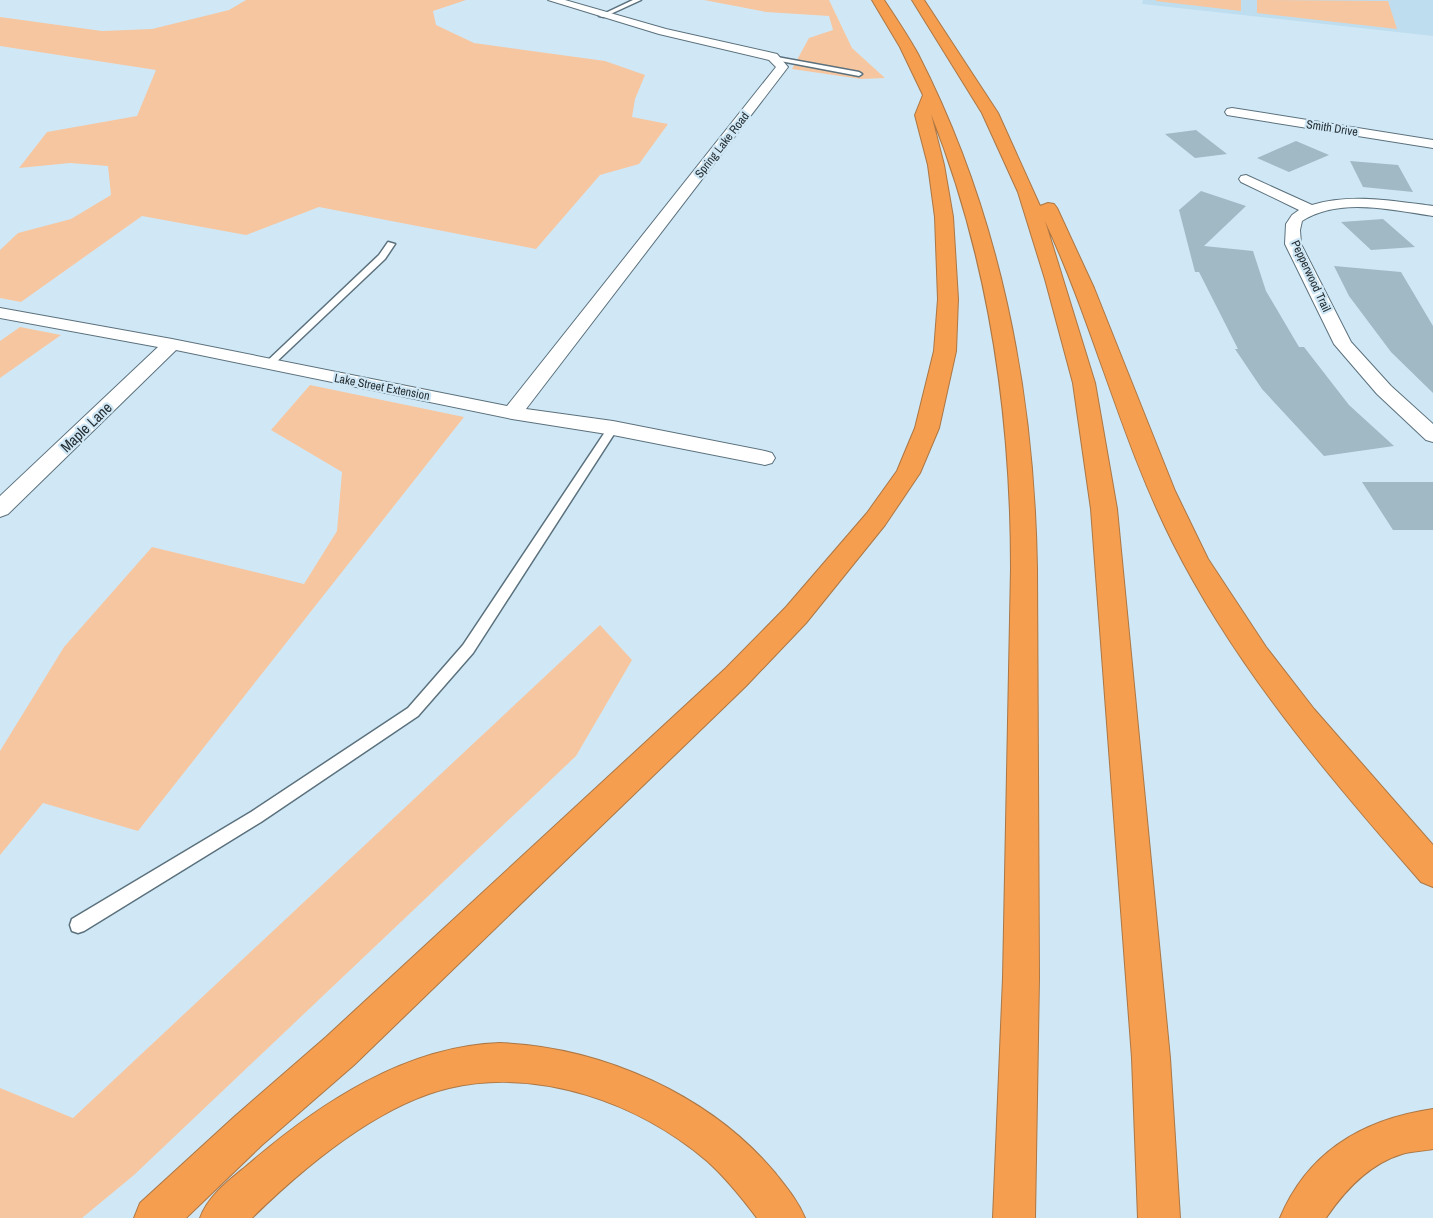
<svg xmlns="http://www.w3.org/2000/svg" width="1433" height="1218" font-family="'Archivo Narrow',sans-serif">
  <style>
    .built { fill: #beddef }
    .green { fill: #f6c6a0 }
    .building { fill: #a1b8c5 }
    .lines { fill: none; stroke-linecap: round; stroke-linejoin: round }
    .service-casing { stroke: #5b717d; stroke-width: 3 }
    .minor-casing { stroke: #5b717d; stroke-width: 2 }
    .motorway-casing { stroke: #ac7745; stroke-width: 2 }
    .service { fill: #fff; fill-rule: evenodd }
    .minor { fill: #fff; fill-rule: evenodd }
    .motorway { fill: #f59e4f; fill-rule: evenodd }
    .labels { text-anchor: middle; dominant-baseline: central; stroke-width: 4.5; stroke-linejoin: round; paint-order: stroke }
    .far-street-label { font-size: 12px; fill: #252e33; stroke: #d0e8f6 }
    .street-label { font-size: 15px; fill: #252e33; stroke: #d0e8f6 }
  </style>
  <rect width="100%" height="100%" fill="#d0e8f6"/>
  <path class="built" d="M 1143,0 L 1433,0 L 1433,36 L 1142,4 Z"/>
  <path class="green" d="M 246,0 L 466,0 L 433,11 L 436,25 L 474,43 L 605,61 L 645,75 L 635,99 L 632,117 L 668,124 L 639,164 L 600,175 L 536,249 L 319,207 L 246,235 L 142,216 L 21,302 L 0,298 L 0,250 L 18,233 L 71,219 L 111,195 L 108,166 L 70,163 L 19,168 L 47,132 L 137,116 L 156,70 L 0,46 L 0,17 L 102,31 L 152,29 L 229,10 Z
    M 704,0 L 829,0 L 852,48 L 885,78 L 861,79 L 792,69 L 809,38 L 833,30 L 829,16 L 766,12 Z
    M 1156,0 L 1241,0 L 1241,11 L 1156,1 Z
    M 1257,0 L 1388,1 L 1397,29 L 1257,13 Z
    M 20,327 L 61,335 L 0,378 L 0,341 Z
    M 310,385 L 464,417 L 138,831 L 43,803 L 0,855 L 0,751 L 64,647 L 152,547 L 304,584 L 337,531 L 342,472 L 271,430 Z
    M 600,625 L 632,660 L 576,756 L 134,1175 L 82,1218 L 0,1218 L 0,1088 L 73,1118 Z"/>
  <path class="building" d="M 1196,130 L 1227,154 L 1195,158 L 1165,134 Z
    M 1296,141 L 1329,155 L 1289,172 L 1257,158 Z
    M 1350,161 L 1398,165 L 1413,192 L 1363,187 Z
    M 1201,191 L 1246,206 L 1204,246 L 1253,251 L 1266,291 L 1299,347 L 1304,347 L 1349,405 L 1394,446 L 1324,456 L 1262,389 L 1235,349 L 1238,349 L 1199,272 L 1195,272 L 1179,210 Z
    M 1383,219 L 1415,247 L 1371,250 L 1341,222 Z
    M 1334,266 L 1401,272 L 1433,326 L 1433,393 L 1391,352 L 1349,296 Z
    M 1362,482 L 1433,482 L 1433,530 L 1393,530 Z"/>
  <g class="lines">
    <g class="service-casing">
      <path id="service" d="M 633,0 L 641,0 L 604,17 L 599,16 Z
        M 777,57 L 859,72 L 862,74 L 859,76 L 775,60 Z
        M 388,242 L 395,244 L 385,259 L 271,367 L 265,367 L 265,363 L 379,255 Z
        M 613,425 L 618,428 L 473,653 L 418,716 L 261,822 L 84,931 L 78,933 L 72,931 L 70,925 L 72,919 L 251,812 L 408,708 L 463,645 L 609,426 Z"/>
    </g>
    <g class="minor-casing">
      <path id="minor" d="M 548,0 L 565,0 L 666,29 L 777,54 L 788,67 L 526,409 L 613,421 L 765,451 L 772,453 L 775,458 L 772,463 L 765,465 L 613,435 L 512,419 L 176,350 L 8,514 L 0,517 L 0,496 L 158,347 L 0,318 L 0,308 L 172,339 L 507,406 L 776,67 L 769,60 L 659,34 Z
        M 1232,108 L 1433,140 L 1433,148 L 1227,115 L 1225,112 L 1227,109 Z
        M 1246,175 L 1312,205 C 1351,193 1393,201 1433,206 L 1433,216 C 1391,210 1340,197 1302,221 L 1300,230 L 1301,244 L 1351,342 L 1391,386 L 1433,424 L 1433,442 L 1426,440 L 1377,394 L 1334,344 L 1285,244 L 1286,224 L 1292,215 L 1299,210 L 1241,182 L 1239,179 L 1241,176 Z"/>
    </g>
    <g class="motorway-casing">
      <path id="motorway" d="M 872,0 L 884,0 C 896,18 908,36 918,54 C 1000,214 1034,390 1037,568 L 1039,978 L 1035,1218 L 993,1218 L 1003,978 L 1011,568 C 1011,412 989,260 931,114 L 944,165 L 953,217 L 958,299 L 956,351 L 939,428 L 920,473 L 885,525 L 806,623 L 746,686 L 354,1065 L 262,1145 L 186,1218 L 134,1218 L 140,1203 L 234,1117 L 326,1037 L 726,668 L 786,607 L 867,513 L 897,471 L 915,428 L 934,351 L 938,299 L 935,217 L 928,165 L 915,115 L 923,95 L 900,47 Z
        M 912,0 L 924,0 L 998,113 L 1040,206 L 1048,203 L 1054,204 L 1057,208 L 1094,288 L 1175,491 L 1208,559 L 1266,647 L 1314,709 L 1433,845 L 1433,887 L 1421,882 C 1329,777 1236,668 1173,543 C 1121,440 1094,326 1045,221 L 1095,383 L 1117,509 L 1170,1058 L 1180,1218 L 1138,1218 L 1132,1058 L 1091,509 L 1073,383 L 1045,279 L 1018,192 L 982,113 Z
        M 500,1043 C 602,1047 711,1095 776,1174 C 787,1188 798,1201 805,1218 L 757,1218 C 742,1198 726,1178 707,1161 C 639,1103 539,1067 449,1088 C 378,1105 303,1168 252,1218 L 200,1218 C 209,1194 231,1179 250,1163 C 320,1103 406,1046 500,1043 Z
        M 1433,1109 L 1433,1149 C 1423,1151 1412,1151 1402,1154 C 1369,1164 1345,1190 1326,1218 L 1280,1218 C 1308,1151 1364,1119 1433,1109 Z"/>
    </g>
    <use href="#service" class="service"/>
    <use href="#minor" class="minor"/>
    <use href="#motorway" class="motorway"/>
  </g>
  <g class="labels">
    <g class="far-street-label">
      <text transform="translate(1332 128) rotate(9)">Smith Drive</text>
      <text transform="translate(722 145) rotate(-52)">Spring Lake Road</text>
      <text transform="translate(1311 276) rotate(65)">Pepperwood Trail</text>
      <text transform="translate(382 387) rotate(11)">Lake Street Extension</text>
    </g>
    <g class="street-label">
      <text transform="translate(86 427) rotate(-44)">Maple Lane</text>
    </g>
  </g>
</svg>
